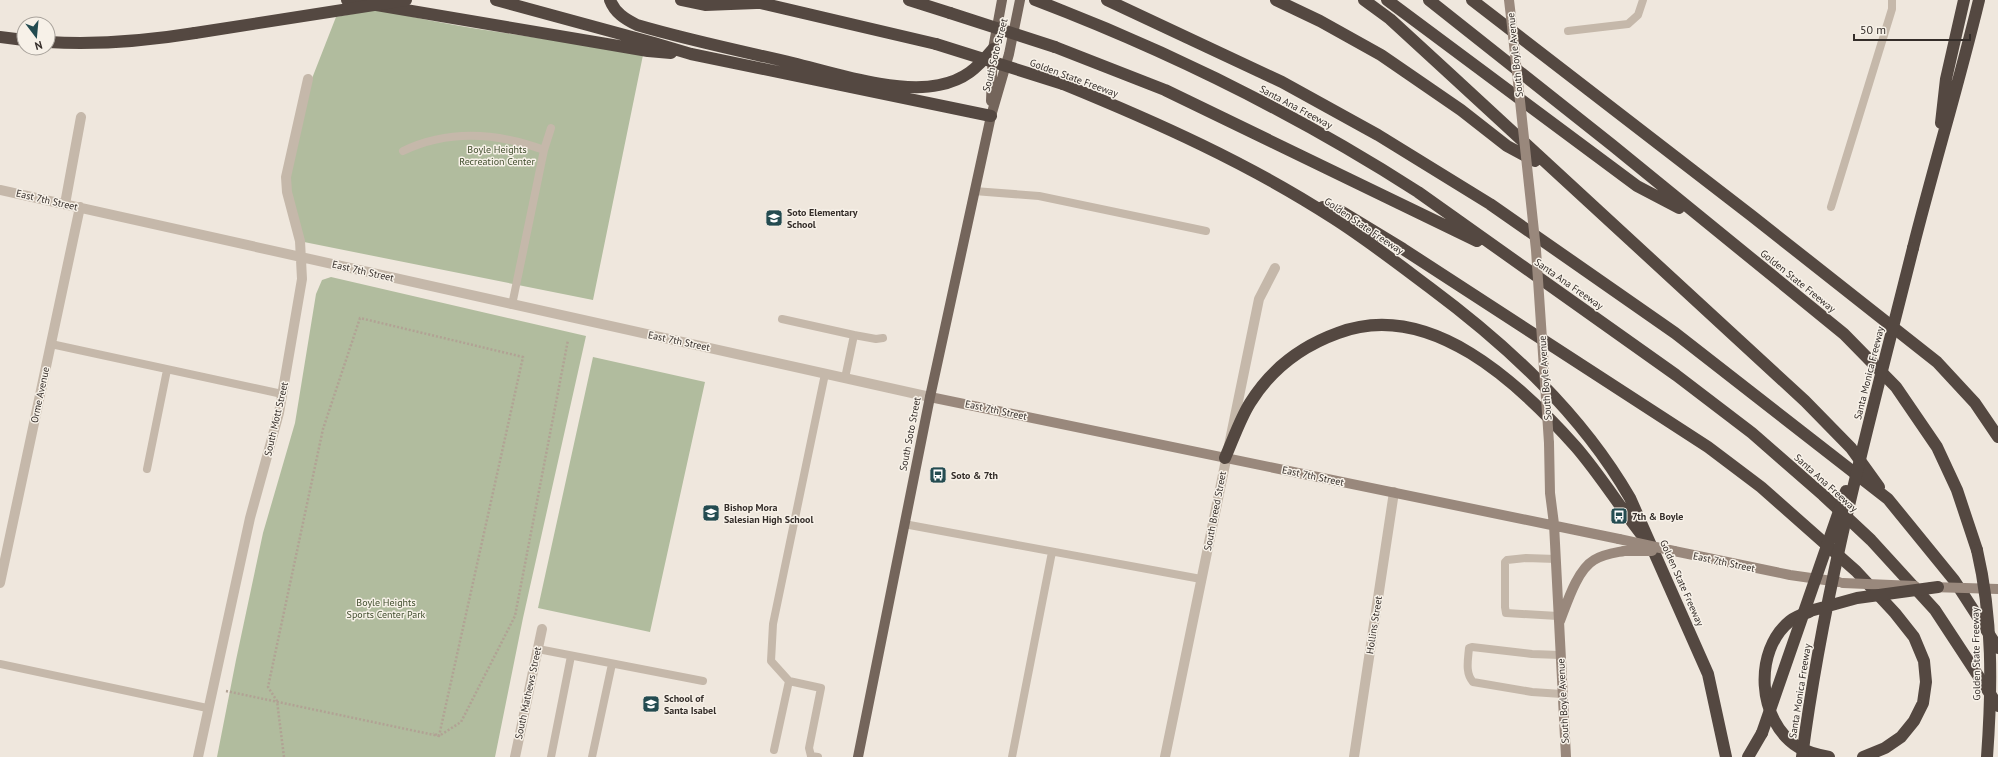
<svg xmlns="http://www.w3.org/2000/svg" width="1998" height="757" font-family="'PT Sans',sans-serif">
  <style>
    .green { fill: #b1bc9e }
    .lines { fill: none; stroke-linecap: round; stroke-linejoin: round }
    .path { stroke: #b1a294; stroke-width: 2.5; stroke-dasharray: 2 2; stroke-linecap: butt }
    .lane { stroke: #c5b8aa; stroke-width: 8 }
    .street { stroke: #c5b8aa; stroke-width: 10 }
    .secondary { stroke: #99887c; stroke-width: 10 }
    .primary { stroke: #74655b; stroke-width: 10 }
    .highway { stroke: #544841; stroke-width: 12 }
    .secondary-bridge { stroke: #99887c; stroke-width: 10 }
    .highway-bridge { stroke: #544841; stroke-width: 12 }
    .labels { text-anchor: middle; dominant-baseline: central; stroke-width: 3; stroke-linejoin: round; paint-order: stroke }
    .street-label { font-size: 10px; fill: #342d29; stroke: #f7f1e8 }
    .park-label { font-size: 10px; fill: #424f2f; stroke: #f7f1e8 }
    .poi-label { font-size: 10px; font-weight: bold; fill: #342d29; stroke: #f7f1e8; text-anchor: start }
  </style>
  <rect width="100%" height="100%" fill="#efe7dd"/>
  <path class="green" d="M 379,9 C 464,31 556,38 643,55 L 593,300 L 304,242 L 289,190 L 290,175 L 311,81 L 336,17 Z
    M 331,277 L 586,336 L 523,618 L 495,757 L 217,757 L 236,660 L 263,533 L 295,423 L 316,294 L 322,280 Z
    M 593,357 L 705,382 L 650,632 L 538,608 Z"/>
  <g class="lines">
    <path class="path" d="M 226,691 L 439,736 L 433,733
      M 284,757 L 277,701 L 268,687 L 323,429 L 360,318 L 523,357 L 439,736 L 461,722 L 515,616 L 568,340"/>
    <path class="lane" d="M 1568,31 L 1628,24 L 1638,15 L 1643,0
      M 403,151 C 449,129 498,133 544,150
      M 974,191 L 1039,196 L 1206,231
      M 1831,207 L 1892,9 L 1892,0
      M 512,305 L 544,150 L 551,128
      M 782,319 L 854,335 L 845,378
      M 854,335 L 876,339 L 883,338
      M 51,344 L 282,394
      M 147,469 L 167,370
      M 904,524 L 1201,579
      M 1556,559 L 1526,558 L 1507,560 L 1505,562 L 1505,607 L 1506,613 L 1558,616
      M 538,649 L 703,681
      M 1560,655 L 1532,654 L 1472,647 L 1469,648 C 1468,660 1465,673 1473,682 L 1532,692 L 1562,694
      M 0,664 L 207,708
      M 774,750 L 789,681
      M 551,757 L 571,656
      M 592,757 L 612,664
      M 818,757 L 811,756 L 809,748 L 821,688 L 789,681 L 771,661 L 773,624 L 825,374
      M 1012,757 L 1052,552"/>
    <path class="street" d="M 0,190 L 930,397
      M 65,204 L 81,117
      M 0,583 L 80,207
      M 198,757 L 250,518 L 279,413 L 302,279 L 300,241 L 287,192 L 286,177 L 308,79
      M 515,757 L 542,629
      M 1165,757 L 1259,299 L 1275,268
      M 1354,757 L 1394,492"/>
    <path class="secondary" d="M 1509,0 L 1511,17
      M 930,397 L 1619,539
      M 1549,443 L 1550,493 L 1554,524 L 1566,757
      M 1674,551 L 1790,575 L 1839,582
      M 1560,621 C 1567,603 1577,570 1594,560 C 1604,554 1614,553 1624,551"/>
    <path class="primary" d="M 991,101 L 993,49 L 1002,0
      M 858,757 L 930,397 L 991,116 L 1009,54 L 1020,0"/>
    <path class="highway" d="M 347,0 L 648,51 L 671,53
      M 496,0 L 654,43 L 691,54 L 991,116
      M 610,0 C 615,13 625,19 637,25 C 688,40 741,51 793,63 C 834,73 897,94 939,85 C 965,80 977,68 993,49
      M 681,0 L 705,5 L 756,3
      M 748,0 L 936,44
      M 909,0 L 950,13
      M 1035,0 C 1169,51 1298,115 1418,192 L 1676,375 L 1752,433 L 1823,495 L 1871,540 L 1935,610 L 1998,706
      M 1107,0 L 1282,82 L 1378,135 L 1490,204 L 1675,333 L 1888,499 L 1954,580 L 1998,648
      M 1276,0 L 1320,21 L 1381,55 L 1461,110 L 1507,146 L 1535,161
      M 1364,0 L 1390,19 L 1451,75 L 1805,401 L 1851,448 L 1879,487
      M 1387,0 L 1637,186 L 1679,208
      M 1429,0 L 1612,145 L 1844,334 L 1896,387 L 1937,447 L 1957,490 L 1977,550
      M 1472,0 L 1752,216 L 1937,362 L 1975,403 L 1998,437
      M 0,37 L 24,40
      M 48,42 C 98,45 146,41 195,33
      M 1055,47 L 1165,90 L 1477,241
      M 1063,84 C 1156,122 1248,163 1333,218 C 1366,239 1397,263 1429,287 C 1507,345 1581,413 1630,498 L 1708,674 L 1726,757
      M 1941,123 L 1946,79 L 1964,0
      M 1323,207 L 1342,212 L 1403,249 L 1708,447 L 1761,487 L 1856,571 L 1895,613 L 1914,637 L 1924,661 L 1926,682 L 1923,703 L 1914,721 L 1901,737 L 1885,748 L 1863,757
      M 1913,248 C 1934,165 1959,83 1979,0
      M 1225,458 C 1233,440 1240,419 1250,403 C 1271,369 1302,346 1338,333 C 1430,298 1520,384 1576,447 C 1601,476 1621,509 1645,539
      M 1809,612 C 1803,614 1795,617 1790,621 C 1753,651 1757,721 1798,747 C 1807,752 1819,755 1829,757
      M 1748,757 L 1762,733"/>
    <path class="secondary-bridge" d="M 1511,17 L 1536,250 L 1549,443
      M 1619,539 L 1674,551
      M 1624,551 L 1652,551
      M 1843,583 L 1915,586
      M 1931,587 L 1998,589"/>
    <path class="highway-bridge" d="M 950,13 L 1055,47
      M 195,33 L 406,0
      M 936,44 L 1063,84
      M 1977,550 C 1993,618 1992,688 1987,757
      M 1810,611 L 1857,598 L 1938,587
      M 1762,733 L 1846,491
      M 1802,757 C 1824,585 1871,416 1913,248"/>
  </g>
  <defs>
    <g id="school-square" transform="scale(0.9)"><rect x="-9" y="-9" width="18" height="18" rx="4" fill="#234b50" stroke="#f7f1e8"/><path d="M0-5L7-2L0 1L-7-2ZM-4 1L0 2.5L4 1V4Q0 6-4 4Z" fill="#fff"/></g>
    <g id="bus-square" transform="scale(0.9)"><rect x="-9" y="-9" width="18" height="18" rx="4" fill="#234b50" stroke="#f7f1e8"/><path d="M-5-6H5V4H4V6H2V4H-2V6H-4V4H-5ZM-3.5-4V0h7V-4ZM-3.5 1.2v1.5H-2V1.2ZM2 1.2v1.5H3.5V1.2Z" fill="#fff"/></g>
  </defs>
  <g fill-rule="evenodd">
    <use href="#school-square" x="774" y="218"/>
    <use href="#bus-square" x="938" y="475"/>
    <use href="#school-square" x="711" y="513"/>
    <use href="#bus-square" x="1619" y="516"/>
    <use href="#school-square" x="651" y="704"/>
  </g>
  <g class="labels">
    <g class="street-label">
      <text transform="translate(995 55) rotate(-76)">South Soto Street</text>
      <text transform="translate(1515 55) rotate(-96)">South Boyle Avenue</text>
      <text transform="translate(1074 78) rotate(20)">Golden State Freeway</text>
      <text transform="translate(1296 107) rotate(28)">Santa Ana Freeway</text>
      <text transform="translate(47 200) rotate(13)">East 7th Street</text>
      <text transform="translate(1364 226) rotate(34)">Golden State Freeway</text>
      <text transform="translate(363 271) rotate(13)">East 7th Street</text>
      <text transform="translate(1798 281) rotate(39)">Golden State Freeway</text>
      <text transform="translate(1569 284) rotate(35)">Santa Ana Freeway</text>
      <text transform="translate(679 341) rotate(12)">East 7th Street</text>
      <text transform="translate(1869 373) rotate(-76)">Santa Monica Freeway</text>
      <text transform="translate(1545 378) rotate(-94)">South Boyle Avenue</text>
      <text transform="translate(40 395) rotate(-78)">Orme Avenue</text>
      <text transform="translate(996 410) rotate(12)">East 7th Street</text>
      <text transform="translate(276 419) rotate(-77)">South Mott Street</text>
      <text transform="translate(910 434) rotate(-79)">South Soto Street</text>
      <text transform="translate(1313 476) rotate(12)">East 7th Street</text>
      <text transform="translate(1826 483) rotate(42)">Santa Ana Freeway</text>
      <text transform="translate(1215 511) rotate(-79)">South Breed Street</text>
      <text transform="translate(1724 562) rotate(12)">East 7th Street</text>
      <text transform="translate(1682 583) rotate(66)">Golden State Freeway</text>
      <text transform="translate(1374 625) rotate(-81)">Hollins Street</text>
      <text transform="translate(1976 654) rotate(-91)">Golden State Freeway</text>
      <text transform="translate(1800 691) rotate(-81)">Santa Monica Freeway</text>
      <text transform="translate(528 693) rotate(-78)">South Mathews Street</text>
      <text transform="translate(1563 701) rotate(-93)">South Boyle Avenue</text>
    </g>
    <g class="park-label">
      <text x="497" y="149">Boyle Heights<tspan x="497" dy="12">Recreation Center</tspan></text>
      <text x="386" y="602">Boyle Heights<tspan x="386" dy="12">Sports Center Park</tspan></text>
    </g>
    <g class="poi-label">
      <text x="787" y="212">Soto Elementary<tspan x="787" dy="12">School</tspan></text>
      <text x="951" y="475">Soto &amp; 7th</text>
      <text x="724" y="507">Bishop Mora<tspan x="724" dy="12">Salesian High School</tspan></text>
      <text x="1632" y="516">7th &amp; Boyle</text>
      <text x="664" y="698">School of<tspan x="664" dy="12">Santa Isabel</tspan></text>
    </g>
  </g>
  <g transform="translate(36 36) rotate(164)"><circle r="19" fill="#f7f1e8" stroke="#a9a39c"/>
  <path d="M0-3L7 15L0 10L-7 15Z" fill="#234b50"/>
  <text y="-6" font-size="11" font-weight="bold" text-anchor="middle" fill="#342d29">N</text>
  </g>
  <path d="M1854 34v6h116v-6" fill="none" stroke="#342d29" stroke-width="2"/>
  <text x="1860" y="34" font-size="12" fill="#342d29" stroke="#f7f1e8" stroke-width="3" paint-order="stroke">50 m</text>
</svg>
